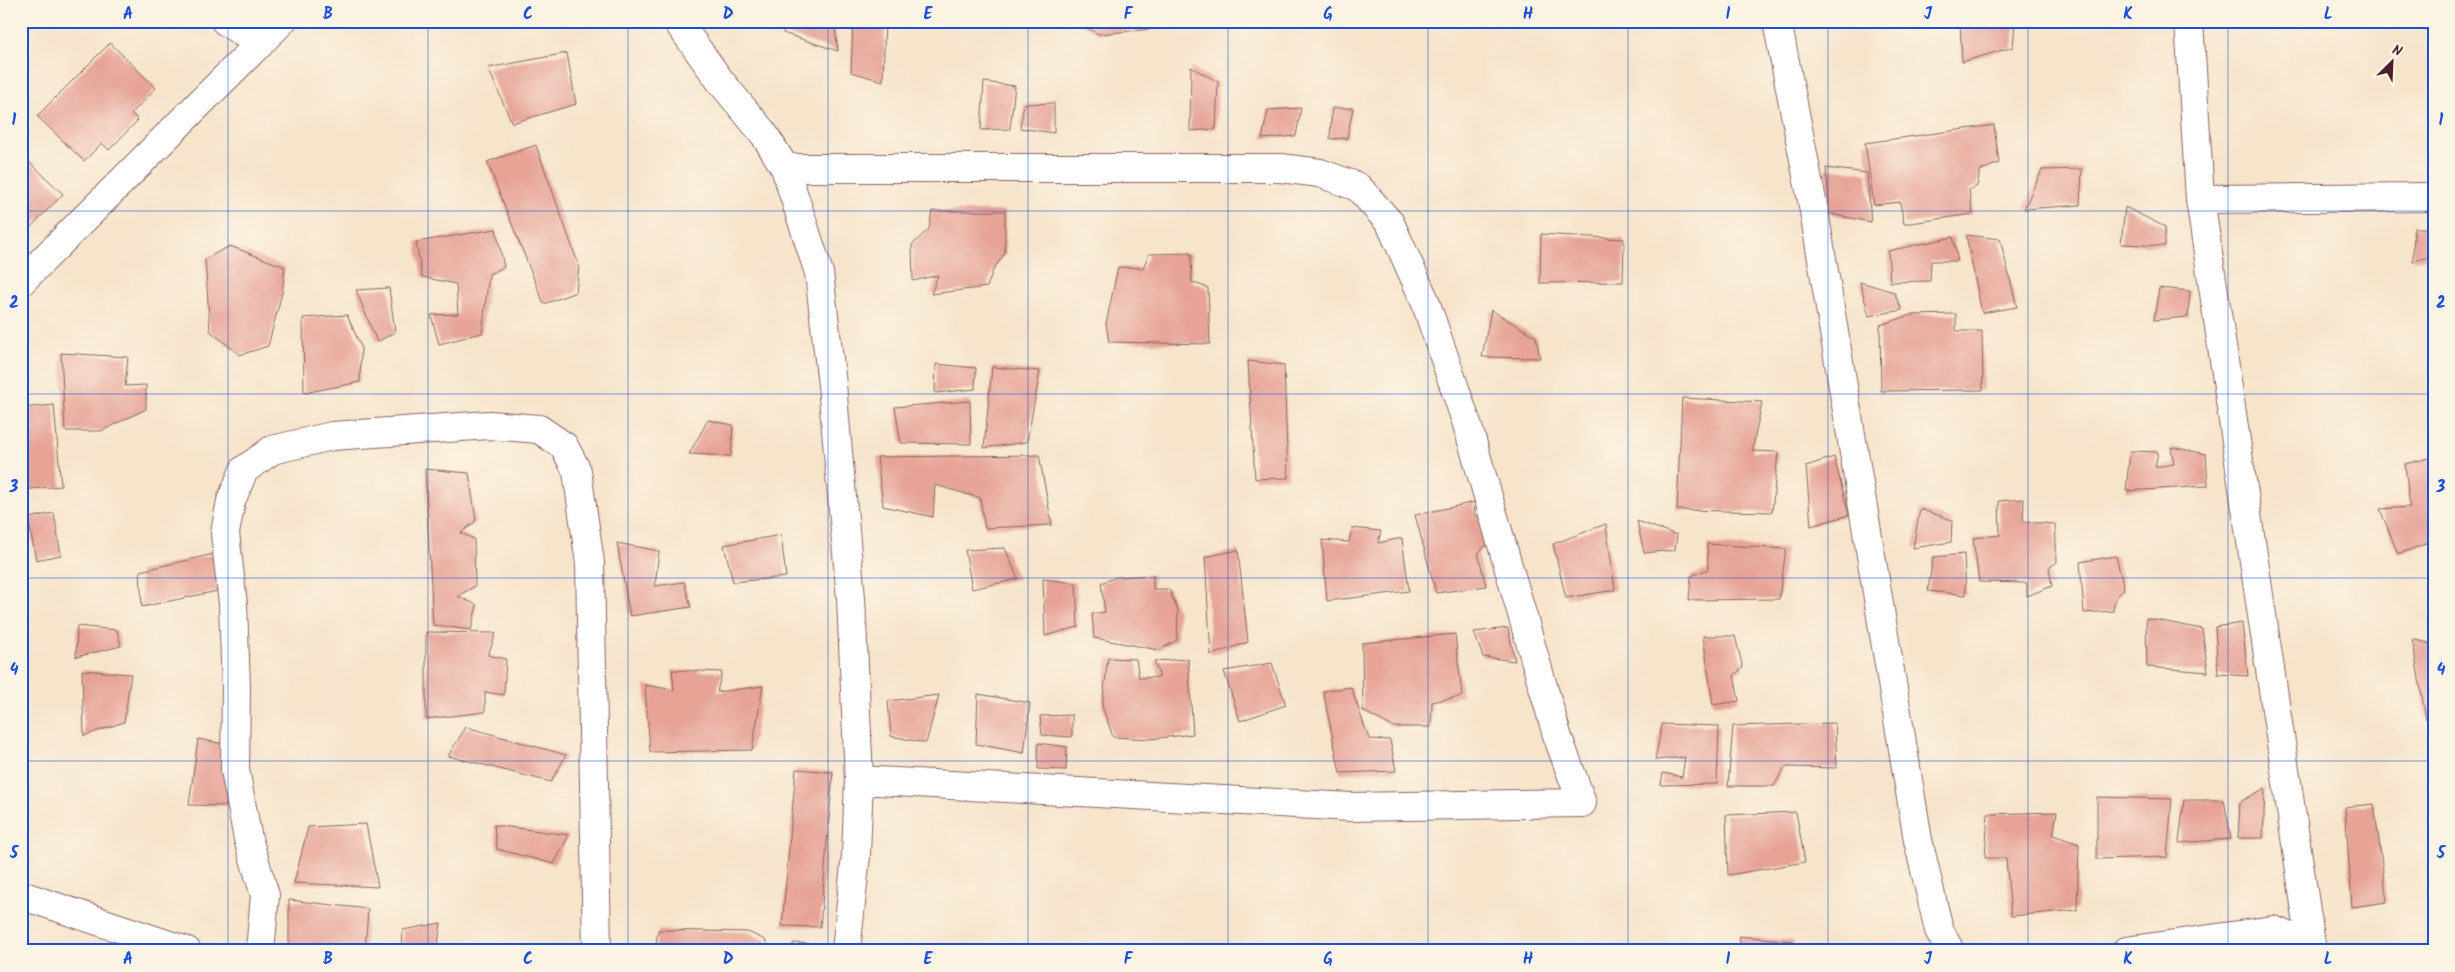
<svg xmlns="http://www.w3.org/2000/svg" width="2455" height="972" font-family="Kalam,sans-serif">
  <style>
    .building { fill: #e6a396 }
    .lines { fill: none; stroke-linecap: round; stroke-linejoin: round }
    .minor-casing { stroke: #866463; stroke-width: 30 }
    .minor { stroke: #fff; stroke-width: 28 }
    .grid { fill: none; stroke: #1d4ed8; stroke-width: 1; stroke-opacity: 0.55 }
    .neatline { fill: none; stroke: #1d4ed8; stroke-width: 2 }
    .grid-label { font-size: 16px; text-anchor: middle; font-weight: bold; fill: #1d4ed8 }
  </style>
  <rect width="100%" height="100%" fill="#fcf5e5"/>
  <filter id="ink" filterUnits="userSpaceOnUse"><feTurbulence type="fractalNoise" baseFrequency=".02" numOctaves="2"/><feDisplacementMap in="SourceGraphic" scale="10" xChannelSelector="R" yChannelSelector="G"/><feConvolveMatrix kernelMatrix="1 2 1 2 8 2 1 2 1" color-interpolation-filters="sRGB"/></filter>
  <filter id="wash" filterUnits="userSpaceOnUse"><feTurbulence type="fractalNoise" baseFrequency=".0096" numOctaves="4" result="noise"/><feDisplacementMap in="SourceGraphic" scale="20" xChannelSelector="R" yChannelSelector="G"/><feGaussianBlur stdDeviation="1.12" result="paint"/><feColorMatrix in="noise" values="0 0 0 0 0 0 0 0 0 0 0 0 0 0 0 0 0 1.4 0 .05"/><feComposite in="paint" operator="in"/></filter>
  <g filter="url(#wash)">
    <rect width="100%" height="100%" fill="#f6e4cb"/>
    <g id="blocks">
      <path class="building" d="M 783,21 L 834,21 L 838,51 L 783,33 Z
        M 853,21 L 885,21 L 883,81 L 851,72 Z
        M 1076,21 L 1156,21 L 1153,29 L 1098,34 Z
        M 1960,21 L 2015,21 L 2013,47 L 1962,62 Z
        M 110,43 L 156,88 L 131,114 L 138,120 L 109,150 L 102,143 L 84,161 L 37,116 Z
        M 567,53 L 576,104 L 512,123 L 488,68 Z
        M 1191,67 L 1218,82 L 1216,129 L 1190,131 Z
        M 984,82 L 1015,86 L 1010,129 L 981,130 Z
        M 1054,103 L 1054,133 L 1020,128 L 1024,104 Z
        M 1301,108 L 1296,136 L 1262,139 L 1268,110 Z
        M 1332,108 L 1353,108 L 1347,138 L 1330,139 Z
        M 1994,125 L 1999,163 L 1980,171 L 1977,186 L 1969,190 L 1973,214 L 1904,224 L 1900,202 L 1874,205 L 1865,143 Z
        M 536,145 L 579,266 L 576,292 L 544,304 L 487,162 Z
        M 21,154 L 63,194 L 21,237 Z
        M 1826,168 L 1867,173 L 1871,222 L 1830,214 Z
        M 2082,169 L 2080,205 L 2024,209 L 2042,170 Z
        M 2125,207 L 2165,227 L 2165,246 L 2121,244 Z
        M 932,211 L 1005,211 L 1005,253 L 993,270 L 987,287 L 931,294 L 938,275 L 913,281 L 912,245 L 929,229 Z
        M 2414,228 L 2434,228 L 2434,256 L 2413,261 Z
        M 496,229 L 504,267 L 489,274 L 482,333 L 439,344 L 431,315 L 458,314 L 456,284 L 422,277 L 416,242 Z
        M 1541,234 L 1624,239 L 1623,282 L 1540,283 Z
        M 1966,235 L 2000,239 L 2017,307 L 1982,313 Z
        M 1953,237 L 1958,261 L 1931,261 L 1930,281 L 1890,282 L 1888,251 Z
        M 230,246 L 285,267 L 282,293 L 268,346 L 240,355 L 210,331 L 205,259 Z
        M 1191,253 L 1192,282 L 1208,288 L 1210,344 L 1109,342 L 1106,324 L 1118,267 L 1143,268 L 1149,254 Z
        M 1860,282 L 1894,292 L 1902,310 L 1869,316 Z
        M 389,288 L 395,332 L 377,342 L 356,290 Z
        M 2159,288 L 2190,291 L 2188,317 L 2154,320 Z
        M 1491,310 L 1536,337 L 1540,358 L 1482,357 Z
        M 1956,314 L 1956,331 L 1982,331 L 1983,390 L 1881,391 L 1880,325 L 1911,315 Z
        M 347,315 L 361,347 L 360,382 L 304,393 L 303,318 Z
        M 61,353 L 128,357 L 125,386 L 146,385 L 146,409 L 101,431 L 65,431 Z
        M 1248,361 L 1284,365 L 1288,478 L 1255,479 Z
        M 936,364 L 976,368 L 975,389 L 935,393 Z
        M 992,367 L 1040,371 L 1027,442 L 984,448 Z
        M 1682,398 L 1762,402 L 1752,451 L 1778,452 L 1772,512 L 1677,510 Z
        M 970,401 L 971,444 L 901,443 L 895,407 Z
        M 54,405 L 61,486 L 21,490 L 21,408 Z
        M 708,420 L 733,425 L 731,456 L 689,454 Z
        M 2171,447 L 2206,454 L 2208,486 L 2126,491 L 2130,451 L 2158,452 L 2155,467 L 2174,464 Z
        M 1039,455 L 1052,525 L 985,528 L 980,498 L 935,485 L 933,517 L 883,506 L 877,457 Z
        M 1834,457 L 1849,515 L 1811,526 L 1806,466 Z
        M 2433,457 L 2434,541 L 2398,554 L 2380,509 L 2410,507 L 2405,464 Z
        M 425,469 L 469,473 L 476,521 L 461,533 L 474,539 L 475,586 L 458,596 L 477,605 L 471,630 L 433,625 Z
        M 2024,499 L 2023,522 L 2055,524 L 2057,562 L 2049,568 L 2052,586 L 2027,596 L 2027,583 L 1979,582 L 1973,538 L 2000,535 L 1999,501 Z
        M 1475,502 L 1474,516 L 1485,517 L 1490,542 L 1478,553 L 1486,586 L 1436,593 L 1415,515 Z
        M 1920,509 L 1952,520 L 1951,542 L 1913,548 Z
        M 54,513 L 61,555 L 36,560 L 28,518 Z
        M 1637,521 L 1677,535 L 1675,550 L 1644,553 Z
        M 1606,524 L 1615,590 L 1566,598 L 1553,544 Z
        M 1352,528 L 1381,531 L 1378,543 L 1402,538 L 1409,591 L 1327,601 L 1322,540 L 1349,542 Z
        M 781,535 L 786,577 L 733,582 L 724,545 Z
        M 617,543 L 659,551 L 655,586 L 684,582 L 691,607 L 630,616 Z
        M 1707,544 L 1786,549 L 1779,599 L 1689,600 L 1691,576 L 1708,569 Z
        M 1005,548 L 1018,579 L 972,589 L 965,550 Z
        M 1238,550 L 1248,642 L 1211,655 L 1205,557 Z
        M 214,554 L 217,591 L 142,607 L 140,571 Z
        M 1964,554 L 1966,595 L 1928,591 L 1933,557 Z
        M 2116,556 L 2124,589 L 2115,599 L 2113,611 L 2084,613 L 2080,562 Z
        M 1153,575 L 1153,589 L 1169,589 L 1178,611 L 1177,640 L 1159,650 L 1094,638 L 1092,614 L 1105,612 L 1101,583 L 1117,577 Z
        M 1043,579 L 1076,583 L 1078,627 L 1045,636 Z
        M 2146,618 L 2202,629 L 2208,672 L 2147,667 Z
        M 2242,623 L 2248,676 L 2218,674 L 2215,627 Z
        M 77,626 L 117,630 L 121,646 L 76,657 Z
        M 1508,628 L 1515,661 L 1483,657 L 1474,632 Z
        M 426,632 L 496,633 L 488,655 L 506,659 L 504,695 L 485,692 L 485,712 L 426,719 Z
        M 1455,634 L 1462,696 L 1432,702 L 1431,727 L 1393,727 L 1363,711 L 1362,643 Z
        M 1703,636 L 1735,636 L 1743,668 L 1734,675 L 1739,701 L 1713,705 Z
        M 2412,639 L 2432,644 L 2434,639 L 2434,718 L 2426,719 Z
        M 1108,658 L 1136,659 L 1139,678 L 1160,677 L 1154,661 L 1188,659 L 1193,734 L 1151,739 L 1113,737 L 1102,706 Z
        M 1272,663 L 1286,705 L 1240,721 L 1224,671 Z
        M 82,670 L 131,674 L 124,722 L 84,736 Z
        M 672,670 L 722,672 L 717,692 L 763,686 L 752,750 L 650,752 L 645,685 L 674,690 Z
        M 1351,687 L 1369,739 L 1390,740 L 1396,771 L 1340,773 L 1323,691 Z
        M 978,694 L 1030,703 L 1024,753 L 976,744 Z
        M 939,695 L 926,743 L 891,736 L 888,701 Z
        M 1072,715 L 1072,737 L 1042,735 L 1040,716 Z
        M 1835,723 L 1837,768 L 1785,767 L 1774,786 L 1728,786 L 1733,726 Z
        M 1662,724 L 1719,726 L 1717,784 L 1661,785 L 1663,773 L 1682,777 L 1685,757 L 1655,760 Z
        M 466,727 L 566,755 L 551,782 L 448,756 Z
        M 198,739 L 225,744 L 229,806 L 189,805 Z
        M 1038,743 L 1067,747 L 1066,770 L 1038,769 Z
        M 796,769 L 833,772 L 820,927 L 782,926 Z
        M 2265,788 L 2263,838 L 2238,838 L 2240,802 Z
        M 2097,797 L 2172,799 L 2167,857 L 2097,859 Z
        M 2184,800 L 2224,800 L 2231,839 L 2179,843 Z
        M 2374,804 L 2387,902 L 2352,907 L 2345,807 Z
        M 1796,812 L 1805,862 L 1728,875 L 1726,815 Z
        M 2057,812 L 2053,835 L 2079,844 L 2077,910 L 2011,916 L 2006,858 L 1985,858 L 1988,814 Z
        M 366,824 L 378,887 L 294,883 L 308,827 Z
        M 494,825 L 569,835 L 554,864 L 497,849 Z
        M 289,900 L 368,909 L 365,951 L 306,951 L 289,948 Z
        M 441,923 L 437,951 L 402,951 L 403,930 Z
        M 658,930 L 748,932 L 765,940 L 770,951 L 655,951 Z
        M 1739,936 L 1793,941 L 1795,951 L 1741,951 Z
        M 793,943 L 818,944 L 818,951 L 794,951 Z"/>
    </g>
  </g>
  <g filter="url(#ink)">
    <use href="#blocks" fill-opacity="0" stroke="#866463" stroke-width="1"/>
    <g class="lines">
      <g class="minor-casing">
        <path id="minor" d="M 225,21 L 260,44
          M 677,21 L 721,82 L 764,134 L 785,168 L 819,273 L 832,385 L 851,598 L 859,780 L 856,855 L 846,951
          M 1777,21 L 1814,211 L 1918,840 L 1939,930 L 1950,951
          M 2189,21 L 2200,199 L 2312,951
          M 785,168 L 1281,168 L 1320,173 L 1358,187 L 1390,223 L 1425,301 L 1467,424 L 1557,735 L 1582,803 L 1351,807 L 859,780
          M 2200,199 L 2434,197
          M 21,282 L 282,21
          M 21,895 L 187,951
          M 260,951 L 265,895 L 248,839 L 235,770 L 236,688 L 233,604 L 225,533 L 231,501 L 244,470 L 272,450 L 332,436 L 489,425 L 539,429 L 564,446 L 577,471 L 590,563 L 597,951
          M 2126,951 L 2273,930 L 2291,937 L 2309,951"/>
      </g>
      <use href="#minor" class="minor"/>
    </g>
  </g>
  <path class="grid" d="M 228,21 L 228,951M 428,21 L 428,951M 628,21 L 628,951M 828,21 L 828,951M 1028,21 L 1028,951M 1228,21 L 1228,951M 1428,21 L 1428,951M 1628,21 L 1628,951M 1828,21 L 1828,951M 2028,21 L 2028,951M 2228,21 L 2228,951M 21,211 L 2434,211M 21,394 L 2434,394M 21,578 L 2434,578M 21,761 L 2434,761"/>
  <rect width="2455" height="972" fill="none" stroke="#fcf5e5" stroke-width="55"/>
  <g transform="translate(2392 62) rotate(24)" stroke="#fcf5e5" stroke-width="4" paint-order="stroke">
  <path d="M0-4L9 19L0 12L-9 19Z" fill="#4a1f2b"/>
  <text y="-8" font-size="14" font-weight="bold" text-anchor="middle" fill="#4a1f2b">N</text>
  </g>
  <rect x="28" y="28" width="2400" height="916" class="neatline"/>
  <g class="grid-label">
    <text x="128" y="19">A</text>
    <text x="328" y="19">B</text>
    <text x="528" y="19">C</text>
    <text x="728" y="19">D</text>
    <text x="928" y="19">E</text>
    <text x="1128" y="19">F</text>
    <text x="1328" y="19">G</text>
    <text x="1528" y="19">H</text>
    <text x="1728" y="19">I</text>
    <text x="1928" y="19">J</text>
    <text x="2128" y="19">K</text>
    <text x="2328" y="19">L</text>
    <text x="14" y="125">1</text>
    <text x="2441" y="125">1</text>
    <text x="14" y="308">2</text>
    <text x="2441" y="308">2</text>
    <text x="14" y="492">3</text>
    <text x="2441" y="492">3</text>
    <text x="14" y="675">4</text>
    <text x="2441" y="675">4</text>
    <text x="14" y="858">5</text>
    <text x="2441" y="858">5</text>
    <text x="128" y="964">A</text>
    <text x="328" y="964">B</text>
    <text x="528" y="964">C</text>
    <text x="728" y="964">D</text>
    <text x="928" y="964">E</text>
    <text x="1128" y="964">F</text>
    <text x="1328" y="964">G</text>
    <text x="1528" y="964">H</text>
    <text x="1728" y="964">I</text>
    <text x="1928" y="964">J</text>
    <text x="2128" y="964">K</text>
    <text x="2328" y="964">L</text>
  </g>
</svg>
